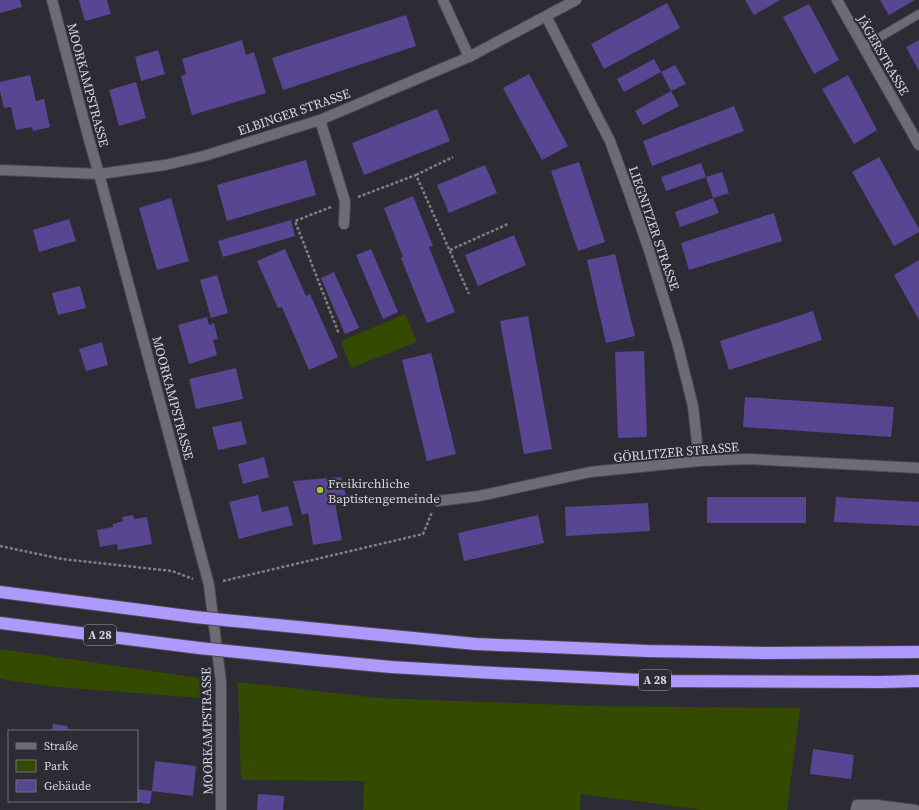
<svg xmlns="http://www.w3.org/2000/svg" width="919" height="810" font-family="'Source Serif 4',serif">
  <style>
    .green { fill: #344a01 }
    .building { fill: #584692 }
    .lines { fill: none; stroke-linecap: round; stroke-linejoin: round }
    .lane-casing { stroke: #4b4a53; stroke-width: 10 }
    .street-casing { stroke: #4b4a53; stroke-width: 12 }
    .highway-casing { stroke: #4b4a53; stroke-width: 14 }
    .path { stroke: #807f87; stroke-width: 2.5; stroke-dasharray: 3 2; stroke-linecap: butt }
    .lane { stroke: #6d6b76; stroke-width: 8 }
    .street { stroke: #6d6b76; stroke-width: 10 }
    .highway { stroke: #ae99fd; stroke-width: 12 }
    .highway-bridge-casing { stroke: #4b4a53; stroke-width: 14; stroke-linecap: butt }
    .highway-bridge { stroke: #ae99fd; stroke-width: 12 }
    .poi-dot { fill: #99cb36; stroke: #2d2c35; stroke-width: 1.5 }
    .labels { text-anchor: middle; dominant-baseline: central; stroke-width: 4; stroke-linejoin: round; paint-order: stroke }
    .shield { fill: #2d2c35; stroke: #a4a3ab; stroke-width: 1 }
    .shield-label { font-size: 12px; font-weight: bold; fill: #d7d6dd }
    .street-label { font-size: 13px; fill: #d7d6dd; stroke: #2d2c35 }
    .poi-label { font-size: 13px; fill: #d7d6dd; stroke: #2d2c35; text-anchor: start }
  </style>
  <rect width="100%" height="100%" fill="#2d2c35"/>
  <path class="green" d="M 405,314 L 417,342 L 351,368 L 341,341 Z
    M 0,649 L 199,678 L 200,698 L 57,687 L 0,679 Z
    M 238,682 L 378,698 L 594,706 L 800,708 L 787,810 L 704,810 L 581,794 L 580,810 L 363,810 L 364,781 L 241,780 Z"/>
  <path class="building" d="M 0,0 L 20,0 L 22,7 L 0,13 Z
    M 79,0 L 107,0 L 111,14 L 85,21 Z
    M 745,0 L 780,0 L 754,15 Z
    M 880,0 L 915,0 L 889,15 Z
    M 667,3 L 680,28 L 604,69 L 591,44 Z
    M 809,4 L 839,60 L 814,74 L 783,17 Z
    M 406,15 L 416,46 L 283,90 L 272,58 Z
    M 242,40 L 246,55 L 254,52 L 266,93 L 192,115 L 181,76 L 186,74 L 182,59 Z
    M 919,40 L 919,71 L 906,47 Z
    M 158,50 L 165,74 L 141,81 L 135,57 Z
    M 654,59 L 661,72 L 624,92 L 617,79 Z
    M 675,65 L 686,84 L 671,91 L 661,72 Z
    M 529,74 L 568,146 L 542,160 L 503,88 Z
    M 30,75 L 36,101 L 44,99 L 50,127 L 33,131 L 32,127 L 16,130 L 11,107 L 4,108 L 0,91 L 0,82 Z
    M 848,75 L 877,130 L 854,144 L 822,89 Z
    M 136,82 L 146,118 L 119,126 L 109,90 Z
    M 671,91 L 679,106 L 643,125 L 635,111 Z
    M 734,106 L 744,131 L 652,166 L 643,141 Z
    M 437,109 L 450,141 L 364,175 L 352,143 Z
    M 879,157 L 919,229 L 919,232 L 894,246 L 852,172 Z
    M 306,160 L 316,195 L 227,221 L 217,185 Z
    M 579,162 L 605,242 L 578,251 L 551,171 Z
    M 701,163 L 706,177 L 666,191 L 661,177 Z
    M 485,165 L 497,193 L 449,213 L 437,185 Z
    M 722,172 L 729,193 L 713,198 L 706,177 Z
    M 413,196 L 433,246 L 429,247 L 455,312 L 427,323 L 401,258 L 403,257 L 384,208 Z
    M 171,198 L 189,261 L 157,270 L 139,208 Z
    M 713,198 L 719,213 L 680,227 L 675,212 Z
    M 774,213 L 782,241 L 689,270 L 681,243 Z
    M 69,219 L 76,241 L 39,252 L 33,230 Z
    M 291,220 L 295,236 L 223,257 L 218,241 Z
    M 514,235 L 526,265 L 478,286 L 465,255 Z
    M 285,249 L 306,296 L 310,294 L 338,357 L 309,370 L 282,307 L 278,308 L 257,261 Z
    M 371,249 L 398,312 L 383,319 L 356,255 Z
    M 615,254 L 635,336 L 606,343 L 587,260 Z
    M 919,260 L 919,320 L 894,275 Z
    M 334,272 L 359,328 L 345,334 L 321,278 Z
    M 217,275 L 228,313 L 211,318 L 200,280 Z
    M 80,286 L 86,308 L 58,315 L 52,293 Z
    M 813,311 L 822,340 L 729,370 L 720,341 Z
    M 528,316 L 552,449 L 524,454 L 500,321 Z
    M 207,317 L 209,325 L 214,323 L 218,339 L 213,340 L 217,355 L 189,364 L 178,325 Z
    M 102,342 L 108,365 L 86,371 L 79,349 Z
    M 644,351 L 647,437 L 618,438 L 615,352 Z
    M 431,353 L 456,454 L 427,461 L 402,360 Z
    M 236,368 L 243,399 L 196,409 L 189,379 Z
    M 745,397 L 894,407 L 891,437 L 743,427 Z
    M 241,421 L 247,444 L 218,450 L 212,427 Z
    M 264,457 L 269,477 L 243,484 L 238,464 Z
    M 341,477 L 347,499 L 335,503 L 342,540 L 313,545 L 308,513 L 302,515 L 293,481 Z
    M 258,495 L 262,512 L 288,506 L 293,525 L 239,539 L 229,502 Z
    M 707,497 L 806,497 L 806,523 L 707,523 Z
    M 836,497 L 919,502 L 919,526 L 834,522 Z
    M 648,503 L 650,531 L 566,536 L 565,507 Z
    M 133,515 L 134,519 L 147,517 L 152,544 L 118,550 L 117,544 L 100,547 L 97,530 L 113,527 L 113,524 L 123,521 L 122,517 Z
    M 538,515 L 544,543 L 464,561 L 458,533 Z
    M 53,724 L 68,726 L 67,729 L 82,730 L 82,731 L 52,731 Z
    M 813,749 L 854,755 L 851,779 L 810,774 Z
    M 155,761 L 196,766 L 193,796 L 152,791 Z
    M 137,789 L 152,791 L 150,804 L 133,802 L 133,801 L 137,801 Z
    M 258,794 L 284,796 L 283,810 L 257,810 Z"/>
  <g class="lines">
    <g class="lane-casing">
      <path id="lane" d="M 863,47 L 919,14"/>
    </g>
    <g class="street-casing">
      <path id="street" d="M 52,0 L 88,136 L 99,174 L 209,585 L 221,682 L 221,810
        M 443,0 L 469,57
        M 837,0 L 919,145
        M 546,16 L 610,141 L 628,190 L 649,250 L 677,342 L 693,406 L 699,461
        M 320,120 L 345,201 L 344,224
        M 0,170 L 99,174 L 165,165 L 204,156 L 320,120 L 469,57 L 576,0
        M 438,501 L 479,496 L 590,472 L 699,461 L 749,459 L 919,468
        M 856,810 L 857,805 L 876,805 L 915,810"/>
    </g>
    <g class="highway-casing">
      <path id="highway" d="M 0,592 L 195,617
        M 234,621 L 476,644 L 648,651 L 764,653 L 919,652
        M 0,623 L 199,648
        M 238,652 L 316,660 L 391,667 L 476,672 L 661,681 L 882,682 L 919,681"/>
    </g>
    <path class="path" d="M 416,175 L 453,157
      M 358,197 L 416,175 L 469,294
      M 331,207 L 295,221 L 339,334
      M 450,250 L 508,224
      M 0,546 L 62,559 L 172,571 L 193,579
      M 223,581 L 423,534 L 432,512"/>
    <use href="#lane" class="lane"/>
    <use href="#street" class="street"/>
    <use href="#highway" class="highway"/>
    <g class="highway-bridge-casing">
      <path id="highway-bridge" d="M 195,617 L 234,621
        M 199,648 L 238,652"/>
    </g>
    <use href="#highway-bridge" class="highway-bridge"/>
  </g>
  <circle class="poi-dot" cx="320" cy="490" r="4"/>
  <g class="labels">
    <g class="shield">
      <rect x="84" y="625" width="32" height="20" rx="3"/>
      <rect x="639" y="670" width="32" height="20" rx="3"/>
    </g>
    <g class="shield-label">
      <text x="100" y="635">A 28</text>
      <text x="655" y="680">A 28</text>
    </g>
    <g class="street-label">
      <text transform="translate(883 55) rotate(60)">JÄGERSTRASSE</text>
      <text transform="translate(88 85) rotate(75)">MOORKAMPSTRASSE</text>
      <text transform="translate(294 112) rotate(-19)">ELBINGER STRASSE</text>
      <text transform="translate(654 228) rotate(71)">LIEGNITZER STRASSE</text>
      <text transform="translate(173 398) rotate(75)">MOORKAMPSTRASSE</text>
      <text transform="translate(676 452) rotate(-5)">GÖRLITZER STRASSE</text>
      <text transform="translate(207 731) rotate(-91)">MOORKAMPSTRASSE</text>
    </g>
    <g class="poi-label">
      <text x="328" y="483">Freikirchliche<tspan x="328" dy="15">Baptistengemeinde</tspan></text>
    </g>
  </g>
  <rect x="8" y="730" width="130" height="72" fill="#2d2c35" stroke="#717078"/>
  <rect x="16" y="743" width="20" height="6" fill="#6d6b76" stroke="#717078"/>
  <text x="44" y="750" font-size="12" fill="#d7d6dd">Straße</text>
  <rect x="16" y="760" width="20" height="12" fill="#344a01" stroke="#717078"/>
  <text x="44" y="770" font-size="12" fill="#d7d6dd">Park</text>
  <rect x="16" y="780" width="20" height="12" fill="#584692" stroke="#717078"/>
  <text x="44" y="790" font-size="12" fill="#d7d6dd">Gebäude</text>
</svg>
